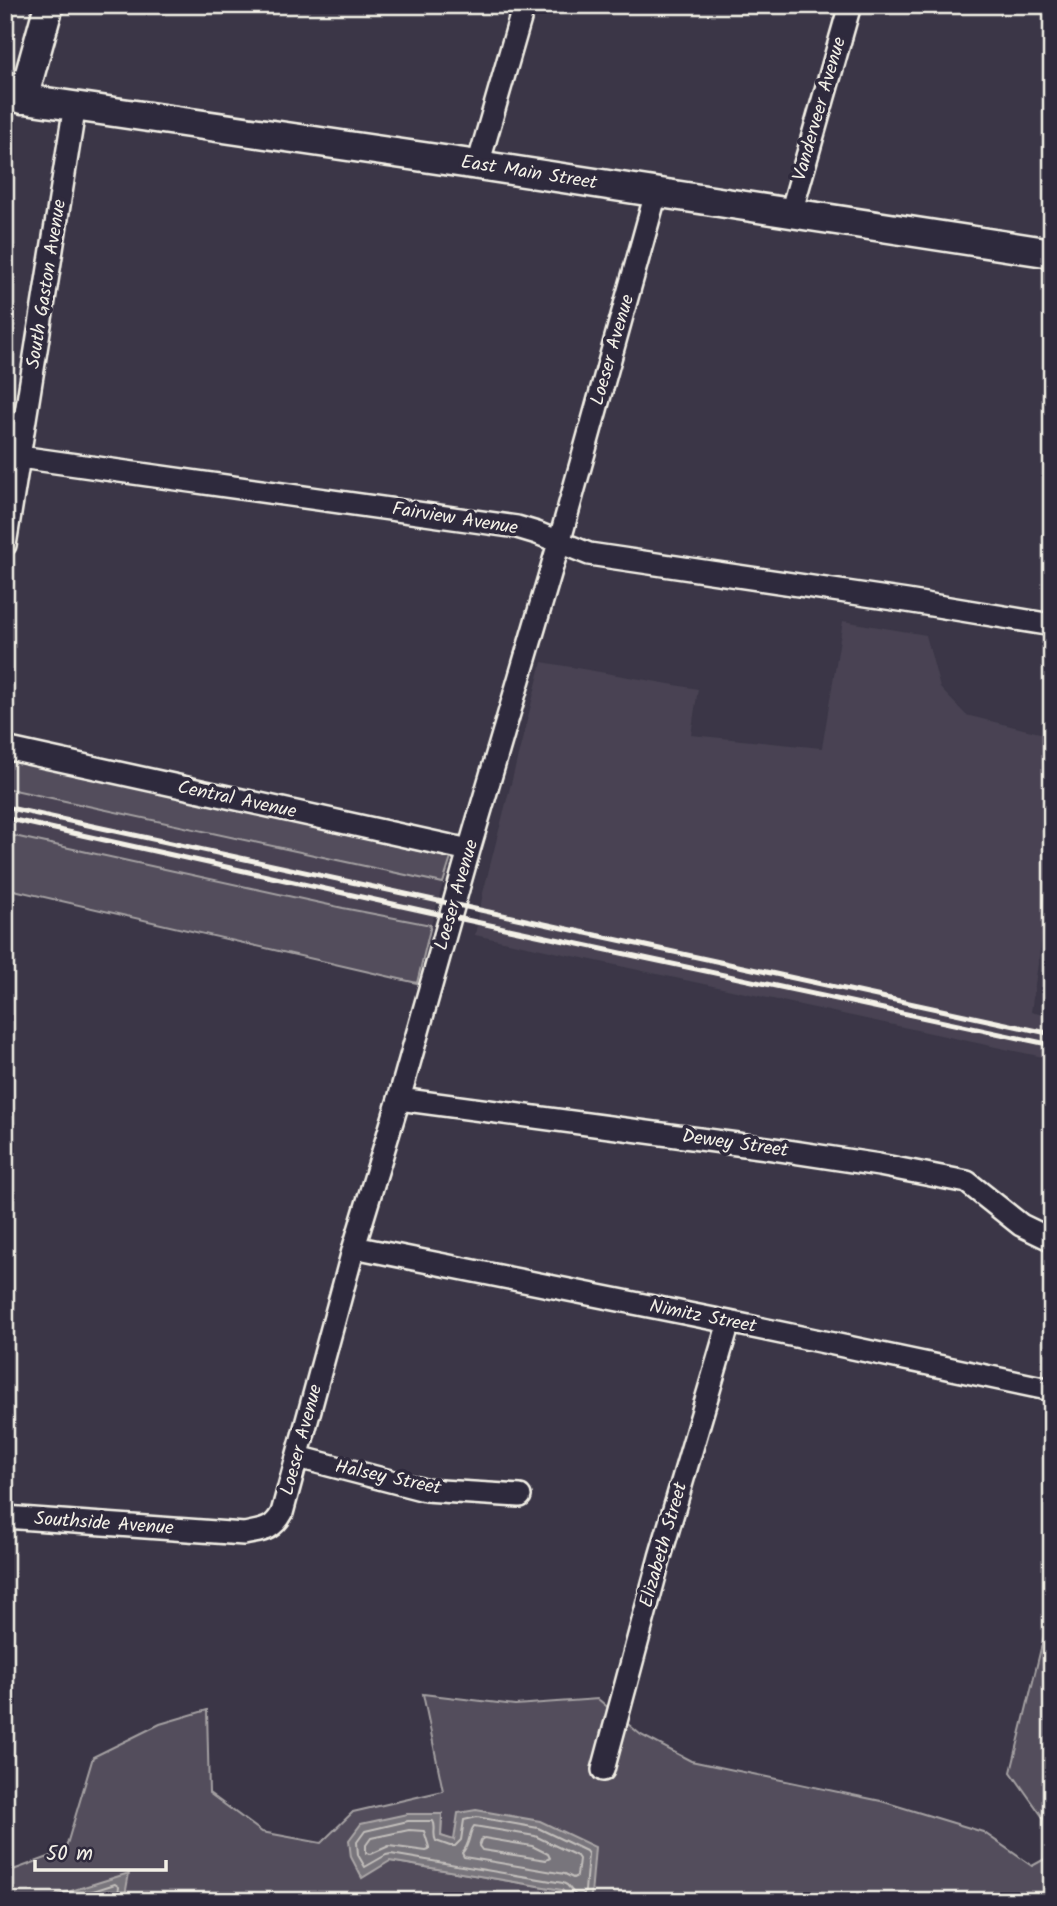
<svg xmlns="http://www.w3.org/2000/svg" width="1057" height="1906" font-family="Kalam,sans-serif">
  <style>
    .built { fill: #484352 }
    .green { fill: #534e5c; stroke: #a4a0a2; stroke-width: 2 }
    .water { fill: #78747b; stroke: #aaa6a7; stroke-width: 2 }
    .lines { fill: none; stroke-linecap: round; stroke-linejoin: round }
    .shore { stroke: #c2bfbc; stroke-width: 2 }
    .street-casing { stroke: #f4f1e8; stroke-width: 26 }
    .secondary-casing { stroke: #f4f1e8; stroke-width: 33 }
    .street { stroke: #2f2a3d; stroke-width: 21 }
    .secondary { stroke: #2f2a3d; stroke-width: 28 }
    .rail { stroke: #f4f1e8; stroke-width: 5 }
    .labels { text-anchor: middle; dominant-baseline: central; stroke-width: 7; stroke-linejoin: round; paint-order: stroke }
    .street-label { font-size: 19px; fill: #f4f1e8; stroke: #2f2a3d }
  </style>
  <rect width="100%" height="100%" fill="#3b3647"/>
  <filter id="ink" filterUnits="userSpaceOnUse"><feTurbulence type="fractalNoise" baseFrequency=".0143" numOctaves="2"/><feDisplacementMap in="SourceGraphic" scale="14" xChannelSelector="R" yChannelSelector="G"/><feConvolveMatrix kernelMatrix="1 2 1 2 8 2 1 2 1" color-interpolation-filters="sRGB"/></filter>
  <g filter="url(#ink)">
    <path class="built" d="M 843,621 L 926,635 L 940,688 L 966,715 L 1052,736 L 1052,867 L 1031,1012 L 1052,1017 L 1052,1059 L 475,935 L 483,893 L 542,662 L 698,689 L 691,735 L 822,748 Z
      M 5,788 L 170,823 L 443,883 L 431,925 L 343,908 L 5,834 Z"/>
    <path class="green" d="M 5,759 L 451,858 L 443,883 L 5,788 Z
      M 5,834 L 343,908 L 431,925 L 417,983 L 5,888 Z
      M 1052,1603 L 1052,1830 L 1011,1772 Z
      M 423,1694 L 515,1705 L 598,1699 L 641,1735 L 691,1761 L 881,1801 L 983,1832 L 1032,1866 L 1052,1855 L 1052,1901 L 587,1901 L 591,1895 L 441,1836 L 442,1814 L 390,1861 L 562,1890 L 572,1901 L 5,1901 L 5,1873 L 65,1851 L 93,1757 L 160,1724 L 207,1710 L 209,1793 L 262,1832 L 321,1843 L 353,1812 L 443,1791 Z"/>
    <path class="water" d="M 476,1810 L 540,1821 L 595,1847 L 591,1895 L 587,1901 L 572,1901 L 562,1890 L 390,1861 L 362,1878 L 351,1857 L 349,1840 L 361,1824 L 407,1814 L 442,1814 L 441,1836 L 454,1840 L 458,1813 Z
      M 129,1873 L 124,1901 L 39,1901 Z"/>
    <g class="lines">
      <path class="shore" d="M 477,1817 L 538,1828 L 586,1851 L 588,1854 L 585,1891 L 582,1897 L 577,1897 L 567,1885 L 563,1883 L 391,1854 L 386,1855 L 365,1867 L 358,1855 L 357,1842 L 365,1831 L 408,1821 L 433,1821 C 437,1827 432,1834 436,1841 L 450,1846 L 455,1846 L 461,1840 L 464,1820 Z
        M 474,1826 L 535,1836 L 577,1856 L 579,1859 L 577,1876 L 573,1878 L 565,1874 L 464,1857 L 462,1853 C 471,1843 468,1834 474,1826 Z
        M 409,1830 L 424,1831 L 429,1847 L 429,1850 L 426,1851 L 389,1846 L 371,1854 L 366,1853 L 366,1845 L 371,1838 Z
        M 484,1838 L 532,1846 L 548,1854 L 550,1858 L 546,1860 L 482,1850 L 479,1846 L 481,1840 Z
        M 62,1901 L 115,1884 L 119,1887 L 117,1901"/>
      <g class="street-casing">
        <path id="street" d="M 478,165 L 524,5
          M 791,213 L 850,5
          M 20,457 L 517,527 L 537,533 L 589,554 L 907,601 L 1052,625
          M 5,545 L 75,105
          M 5,748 L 469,850
          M 399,1099 L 767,1148 L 879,1165 L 967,1182 L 1021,1225 L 1052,1240
          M 354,1247 L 729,1322 L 1052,1390
          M 298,1457 L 425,1490 L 520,1496
          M 5,1517 L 244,1534 C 262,1530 272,1531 282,1513 L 354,1247 L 399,1099 L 469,850 L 559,543 L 656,193
          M 603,1770 L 660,1557 L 729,1322"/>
      </g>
      <g class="secondary-casing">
        <path id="secondary" d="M 5,96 L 478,165 L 1052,253
          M 23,99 L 49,5"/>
      </g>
      <use href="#street" class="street"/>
      <use href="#secondary" class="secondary"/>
      <path class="rail" d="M 5,807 L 1052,1034
        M 5,818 L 429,912 L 1052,1045"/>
    </g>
  </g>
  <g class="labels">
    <g class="street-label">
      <text transform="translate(820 109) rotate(-74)">Vanderveer Avenue</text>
      <text transform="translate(529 173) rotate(9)">East Main Street</text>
      <text transform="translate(47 284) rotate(-81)">South Gaston Avenue</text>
      <text transform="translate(613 350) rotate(-74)">Loeser Avenue</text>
      <text transform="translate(455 519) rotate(9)">Fairview Avenue</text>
      <text transform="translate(237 800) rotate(12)">Central Avenue</text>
      <text transform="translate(457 895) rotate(-74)">Loeser Avenue</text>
      <text transform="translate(735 1144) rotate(8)">Dewey Street</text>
      <text transform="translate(703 1317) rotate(11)">Nimitz Street</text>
      <text transform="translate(302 1440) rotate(-75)">Loeser Avenue</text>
      <text transform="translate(388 1478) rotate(12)">Halsey Street</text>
      <text transform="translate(104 1524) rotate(4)">Southside Avenue</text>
      <text transform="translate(664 1545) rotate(-74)">Elizabeth Street</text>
    </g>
  </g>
  <rect width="1057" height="1906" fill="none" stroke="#2f2a3d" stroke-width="28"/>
  <rect x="14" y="14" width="1029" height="1878" fill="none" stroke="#f4f1e8" stroke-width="2.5" filter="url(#ink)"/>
  <path d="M35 1860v10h131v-10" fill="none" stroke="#f4f1e8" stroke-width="3.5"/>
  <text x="46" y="1860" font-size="21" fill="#f4f1e8" stroke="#2f2a3d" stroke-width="5" paint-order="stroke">50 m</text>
</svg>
